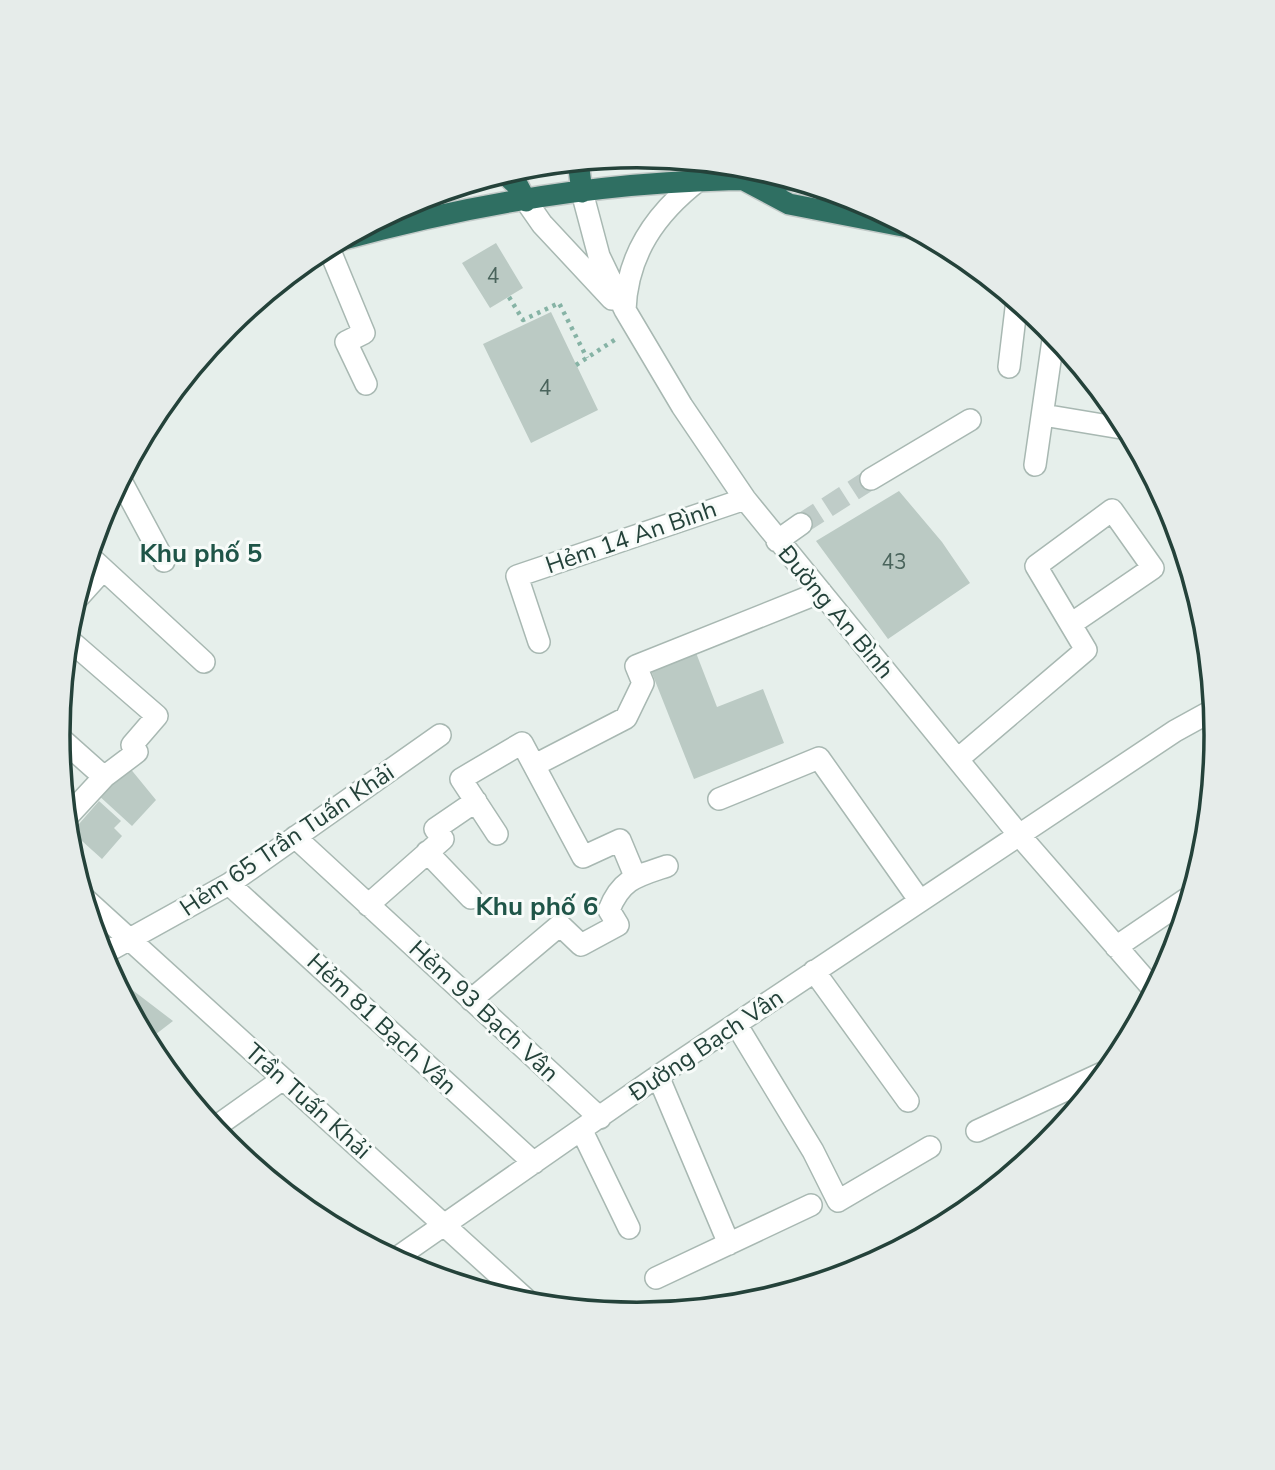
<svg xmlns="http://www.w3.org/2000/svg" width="1275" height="1470" font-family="'Nunito Sans',sans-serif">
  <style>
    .building { fill: #bbcac4 }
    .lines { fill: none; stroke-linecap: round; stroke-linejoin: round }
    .minor-tunnel { stroke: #bfccc8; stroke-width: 21; stroke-dasharray: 21 10; stroke-linecap: butt }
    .minor-casing { stroke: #a8b8b2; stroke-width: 24 }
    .highway-casing { stroke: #c2cac8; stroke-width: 24 }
    .path { stroke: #86b3a5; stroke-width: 4.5; stroke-dasharray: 3.5 5; stroke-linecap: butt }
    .minor { stroke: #fff; stroke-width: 21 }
    .highway { stroke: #2f6f62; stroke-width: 21 }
    .labels { text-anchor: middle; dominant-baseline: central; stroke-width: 6; stroke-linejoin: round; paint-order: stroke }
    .number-label { font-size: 21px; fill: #4a645c }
    .street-label { font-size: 24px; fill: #24423a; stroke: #f7fbf9 }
    .neighbourhood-label { font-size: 26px; font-weight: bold; fill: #1f5548; stroke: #f7fbf9 }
    .rim { fill: none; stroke: #24423a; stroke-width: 3.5 }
  </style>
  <rect width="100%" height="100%" fill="#e6efeb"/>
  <path class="building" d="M 496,243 L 523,288 L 490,308 L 462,263 Z
    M 551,312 L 598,410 L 531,443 L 483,344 Z
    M 899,491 L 942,542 L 970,583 L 888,639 L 816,541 Z
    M 693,645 L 717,707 L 763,689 L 784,743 L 694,779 L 648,663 Z
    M 129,767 L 156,800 L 132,826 L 97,794 Z
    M 99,801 L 121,821 L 114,828 L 122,836 L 102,859 L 72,832 Z
    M 118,979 L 173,1021 L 147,1041 L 115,981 Z"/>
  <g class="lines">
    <path class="minor-tunnel" d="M 801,524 L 871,479"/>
    <g class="minor-casing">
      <path id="minor" d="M 582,192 L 599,256 L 625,310 L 682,406 L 745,499 L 1020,836 L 1155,991
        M 526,201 L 542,224 L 612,299
        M 328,246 L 364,333 L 346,342 L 366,384
        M 625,310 C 627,254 656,213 699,180
        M 1009,367 L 1017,300
        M 1043,415 L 1127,429
        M 1035,465 L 1054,333
        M 120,479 L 164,561
        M 871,479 L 970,420
        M 777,541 L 801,524
        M 89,556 L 204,662
        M 75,601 L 103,570
        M 67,638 L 157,716 L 132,745 L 137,752 L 104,777
        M 539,642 L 517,576 L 745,499
        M 58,736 L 104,777 L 66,818
        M 958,759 L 1086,650 L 1036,566 L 1112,510 L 1153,568 L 1071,624
        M 535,765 L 626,718 L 643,683 L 636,666 L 821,592
        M 719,799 L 819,758 L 920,901
        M 497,834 L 461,779 L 522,743 L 583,857 L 620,840 L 635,876
        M 295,837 L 600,1118
        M 427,852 L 471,898
        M 229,884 L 534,1163
        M 84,898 L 531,1304
        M 368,905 L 443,839 L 435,829 L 476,801
        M 1116,947 L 1191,896
        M 101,955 L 229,884 L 440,735
        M 814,971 L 908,1101
        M 471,1000 L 560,925 L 581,945 L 618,925 L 609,910 C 621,879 637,876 667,866
        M 736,1024 L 813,1151 L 838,1201 L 930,1147
        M 658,1076 L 729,1244
        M 214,1128 L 283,1079
        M 582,1131 L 629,1228
        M 977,1131 L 1109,1070
        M 395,1259 L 658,1076 L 1175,731 L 1215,709
        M 656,1278 L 811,1205"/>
    </g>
    <g class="highway-casing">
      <path id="highway" d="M 578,161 L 582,192
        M 504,173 L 518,186 L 526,201
        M 742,179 L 789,204 L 913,228
        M 337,241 C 484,200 641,176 794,180"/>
    </g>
    <path class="path" d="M 509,297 L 523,320 L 559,303 L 587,358
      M 576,365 L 616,339"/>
    <use href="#minor" class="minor"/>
    <use href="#highway" class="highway"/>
  </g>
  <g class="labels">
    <g class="number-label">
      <text x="493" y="276">4</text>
      <text x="545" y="388">4</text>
      <text x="894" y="562">43</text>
    </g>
    <g class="street-label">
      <text transform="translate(631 537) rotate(-19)">Hẻm 14 An Bình</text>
      <text transform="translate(836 612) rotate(50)">Đường An Bình</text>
      <text transform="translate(287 840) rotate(-34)">Hẻm 65 Trần Tuấn Khải</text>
      <text transform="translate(484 1011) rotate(43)">Hẻm 93 Bạch Vân</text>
      <text transform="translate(382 1024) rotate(43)">Hẻm 81 Bạch Vân</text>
      <text transform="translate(706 1045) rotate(-34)">Đường Bạch Vân</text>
      <text transform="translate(308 1101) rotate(42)">Trần Tuấn Khải</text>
    </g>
    <g class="neighbourhood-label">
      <text x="201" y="553">Khu phố 5</text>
      <text x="537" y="906">Khu phố 6</text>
    </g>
  </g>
  <path d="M0 0H1275V1470H0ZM70 735a567 567 0 1 1 1134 0a567 567 0 1 1-1134 0Z" fill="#e6ecea" fill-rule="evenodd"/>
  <path class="rim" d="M70 735a567 567 0 1 1 1134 0a567 567 0 1 1-1134 0Z"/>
</svg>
